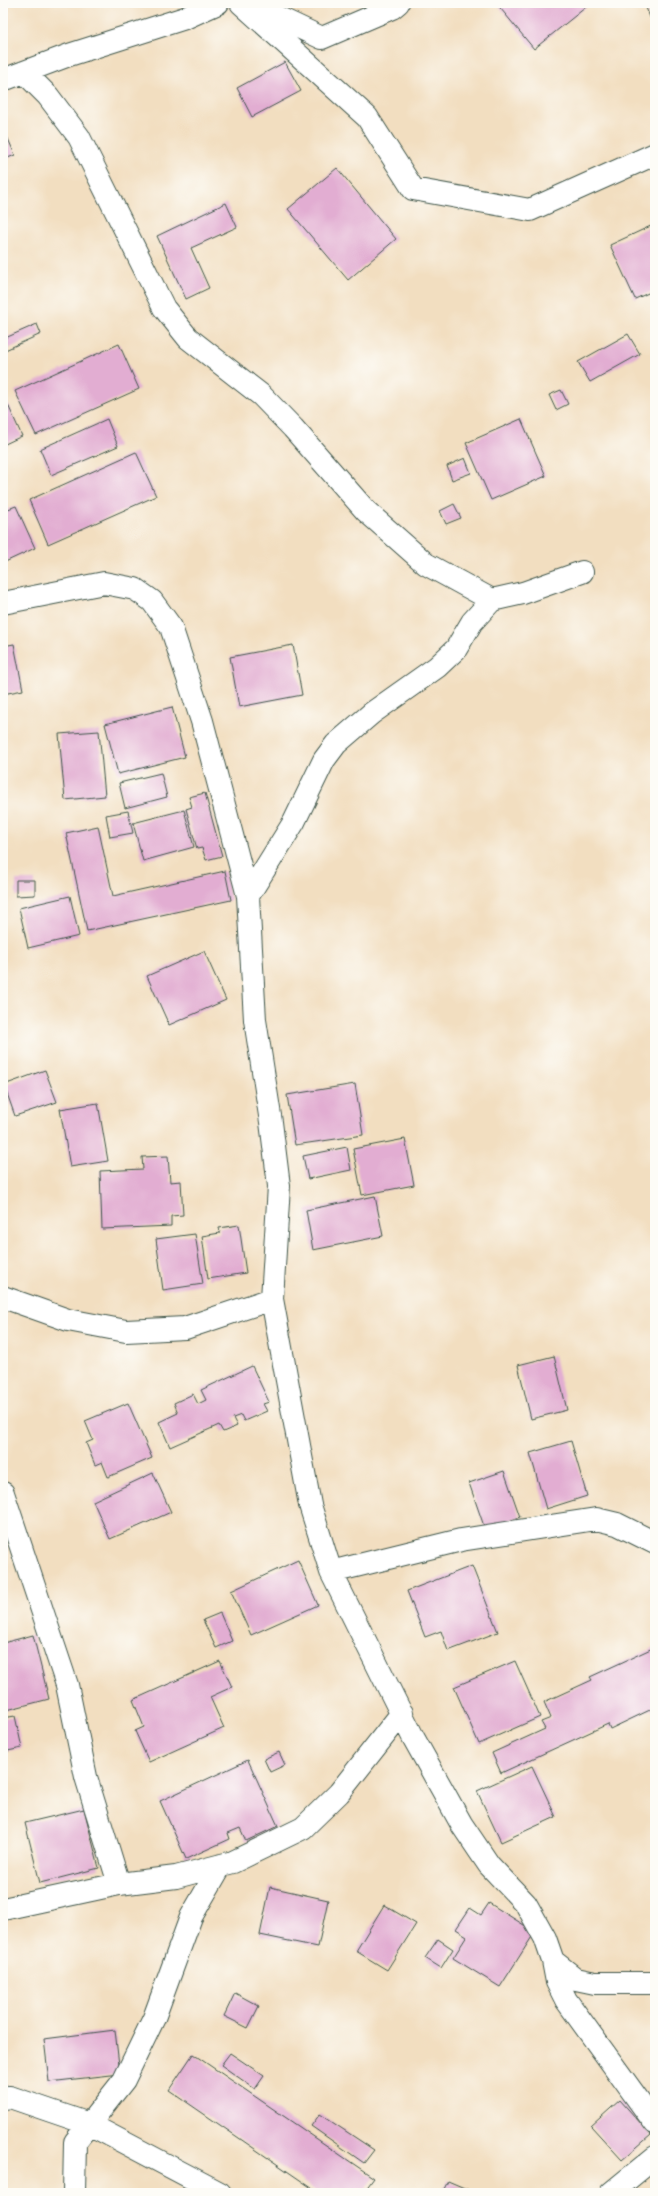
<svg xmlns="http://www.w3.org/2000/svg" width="658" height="2196" font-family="Sriracha,sans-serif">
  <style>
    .building { fill: #e2add2 }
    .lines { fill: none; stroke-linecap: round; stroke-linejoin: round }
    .street-casing { stroke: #3f5549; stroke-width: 24 }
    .street { stroke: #fff; stroke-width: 22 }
  </style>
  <rect width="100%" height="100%" fill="#fdfcf7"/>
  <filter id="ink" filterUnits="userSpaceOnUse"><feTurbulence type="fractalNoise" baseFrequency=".025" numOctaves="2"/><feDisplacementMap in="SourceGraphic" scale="8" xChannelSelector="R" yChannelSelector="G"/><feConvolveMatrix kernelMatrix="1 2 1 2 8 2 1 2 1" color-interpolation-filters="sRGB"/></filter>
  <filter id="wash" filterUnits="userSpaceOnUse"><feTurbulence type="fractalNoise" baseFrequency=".012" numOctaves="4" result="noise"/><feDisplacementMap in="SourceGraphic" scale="16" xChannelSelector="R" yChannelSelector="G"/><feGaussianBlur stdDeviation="0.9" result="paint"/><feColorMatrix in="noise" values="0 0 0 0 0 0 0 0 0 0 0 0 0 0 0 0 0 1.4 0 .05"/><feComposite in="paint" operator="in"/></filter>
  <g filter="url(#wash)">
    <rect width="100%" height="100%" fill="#f2dec0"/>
    <g id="blocks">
      <path class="building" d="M 496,3 L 591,3 L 534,49 Z
        M 644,3 L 655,3 L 655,29 Z
        M 285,62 L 301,91 L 252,117 L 237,88 Z
        M 3,127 L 15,155 L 3,160 Z
        M 337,168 L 396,239 L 348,280 L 288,209 Z
        M 226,203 L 237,227 L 191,248 L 209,288 L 186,299 L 157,236 Z
        M 655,224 L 655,290 L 635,299 L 610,245 Z
        M 37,324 L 41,334 L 3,351 L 3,339 Z
        M 628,334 L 640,354 L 590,382 L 578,362 Z
        M 119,344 L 139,389 L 36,435 L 15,391 Z
        M 561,390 L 568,404 L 556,410 L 549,395 Z
        M 3,394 L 22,436 L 3,445 Z
        M 107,419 L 118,446 L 51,475 L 40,449 Z
        M 521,419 L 546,476 L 491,500 L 466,443 Z
        M 136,452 L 156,496 L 48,544 L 29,500 Z
        M 465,458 L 471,473 L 452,480 L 447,466 Z
        M 454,504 L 461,518 L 446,524 L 440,511 Z
        M 16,506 L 35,548 L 3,563 L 3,511 Z
        M 14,644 L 23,690 L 3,694 L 3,646 Z
        M 293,645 L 302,695 L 239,707 L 230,657 Z
        M 172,707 L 185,757 L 118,774 L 105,724 Z
        M 99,731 L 105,796 L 65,800 L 59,734 Z
        M 161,773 L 167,797 L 125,808 L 119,783 Z
        M 205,793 L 222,856 L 206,860 L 202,848 L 197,849 L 186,809 L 192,807 L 189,797 Z
        M 184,810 L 194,847 L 143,861 L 133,823 Z
        M 128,811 L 133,833 L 110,837 L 106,815 Z
        M 98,826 L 113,896 L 225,871 L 231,900 L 87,931 L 66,833 Z
        M 16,880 L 35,880 L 35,895 L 16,896 Z
        M 70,896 L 79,936 L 28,948 L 19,908 Z
        M 204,951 L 226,1000 L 169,1025 L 147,976 Z
        M 45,1070 L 57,1102 L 15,1116 L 4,1085 Z
        M 355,1084 L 363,1135 L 295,1145 L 287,1095 Z
        M 98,1103 L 108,1161 L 70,1167 L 60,1109 Z
        M 405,1139 L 414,1185 L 362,1195 L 353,1149 Z
        M 347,1147 L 351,1170 L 308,1179 L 303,1156 Z
        M 168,1156 L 170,1182 L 181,1181 L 183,1215 L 171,1216 L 171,1226 L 102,1229 L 100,1171 L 143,1169 L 142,1157 Z
        M 375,1196 L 383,1236 L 313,1250 L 306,1210 Z
        M 239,1225 L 246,1273 L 208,1279 L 202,1236 L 220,1233 L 219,1228 Z
        M 195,1234 L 203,1284 L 163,1290 L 156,1239 Z
        M 554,1356 L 567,1410 L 531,1419 L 518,1365 Z
        M 252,1366 L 269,1402 L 263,1404 L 267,1411 L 244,1421 L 241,1415 L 233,1418 L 237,1426 L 223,1432 L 219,1425 L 170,1447 L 159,1422 L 178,1413 L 174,1403 L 193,1394 L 198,1404 L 206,1400 L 201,1390 Z
        M 128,1403 L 152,1458 L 108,1477 L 102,1462 L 95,1465 L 86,1443 L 93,1440 L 85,1421 Z
        M 571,1441 L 587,1496 L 546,1509 L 530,1453 Z
        M 655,1441 L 655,1456 L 651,1442 Z
        M 504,1471 L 520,1517 L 485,1529 L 469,1483 Z
        M 153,1473 L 171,1512 L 110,1539 L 93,1501 Z
        M 298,1560 L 318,1605 L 251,1635 L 231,1591 Z
        M 472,1566 L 498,1632 L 448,1651 L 441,1631 L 425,1637 L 407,1591 Z
        M 220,1613 L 232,1641 L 216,1648 L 203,1620 Z
        M 33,1635 L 49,1699 L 3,1711 L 3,1643 Z
        M 655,1647 L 655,1717 L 652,1709 L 610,1729 L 608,1724 L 501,1773 L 492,1753 L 545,1729 L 541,1722 L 551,1718 L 544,1702 L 592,1680 L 590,1677 Z
        M 220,1661 L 232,1687 L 210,1697 L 224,1728 L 149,1762 L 135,1731 L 144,1727 L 133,1700 Z
        M 515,1661 L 540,1717 L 479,1744 L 454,1687 Z
        M 15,1716 L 22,1748 L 3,1752 L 3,1718 Z
        M 279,1752 L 285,1765 L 270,1772 L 264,1759 Z
        M 248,1760 L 278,1826 L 246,1841 L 240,1828 L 228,1833 L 230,1839 L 186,1859 L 160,1801 Z
        M 532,1766 L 556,1817 L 501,1842 L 477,1791 Z
        M 84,1809 L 99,1868 L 40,1883 L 25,1823 Z
        M 270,1887 L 328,1900 L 318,1947 L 260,1935 Z
        M 489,1903 L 535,1932 L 500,1987 L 453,1958 L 467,1936 L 456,1929 L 470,1908 L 481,1915 Z
        M 384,1905 L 416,1924 L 387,1970 L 356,1951 Z
        M 438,1939 L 453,1949 L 441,1968 L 425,1958 Z
        M 235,1993 L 259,2006 L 248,2028 L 224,2016 Z
        M 115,2030 L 120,2074 L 49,2082 L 44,2039 Z
        M 230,2053 L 264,2076 L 255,2089 L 221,2065 Z
        M 193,2054 L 374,2178 L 363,2193 L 319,2193 L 169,2090 Z
        M 620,2100 L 651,2135 L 622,2160 L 591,2126 Z
        M 320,2114 L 374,2150 L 364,2163 L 311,2126 Z
        M 448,2181 L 476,2193 L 442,2193 Z"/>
    </g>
  </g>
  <g filter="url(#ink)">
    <use href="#blocks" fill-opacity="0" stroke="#3f5549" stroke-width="1"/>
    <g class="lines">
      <g class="street-casing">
        <path id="street" d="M 241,3 L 367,117 L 413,189 L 530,210 L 655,154
          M 254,6 L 322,38 L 392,8 L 398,3
          M 24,72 L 48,96 L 79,137 L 164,308 L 188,338 L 261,395 L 293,428 L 366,511 L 426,564 L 492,600 L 523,593 L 582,572
          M 3,80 L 69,55 L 185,18 L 218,3
          M 3,603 L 104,583 L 135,589 L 152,601 L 171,627 L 202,721 L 248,896 L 255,1020 L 271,1122 L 279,1186 L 272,1299 L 310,1505 L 331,1572 L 413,1737 L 462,1825 L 489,1865 L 526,1904 L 545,1938 L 553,1961 L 557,1982 L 566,2000 L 655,2123
          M 248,896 L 294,822 L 324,760 L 336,744 L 372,713 L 437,667 L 456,649 L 472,622 L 492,600
          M 3,1297 L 68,1320 L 126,1331 L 185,1328 L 272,1299
          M 3,1493 L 67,1685 L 86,1777 L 119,1884
          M 331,1572 L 461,1540 L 596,1519 L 617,1524 L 655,1543
          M 3,1909 L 119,1884 L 176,1877 L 233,1862 L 303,1828 L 339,1793 L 402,1713
          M 553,1961 L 576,1979 L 595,1983 L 655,1983
          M 3,2098 L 10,2097 L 89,2124 L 220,2193
          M 74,2193 L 75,2142 L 124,2080 L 154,2018 L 191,1917 L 221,1865
          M 611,2193 L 655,2157"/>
      </g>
      <use href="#street" class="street"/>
    </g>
  </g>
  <rect width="658" height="2196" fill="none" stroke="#fdfcf7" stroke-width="16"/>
</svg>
